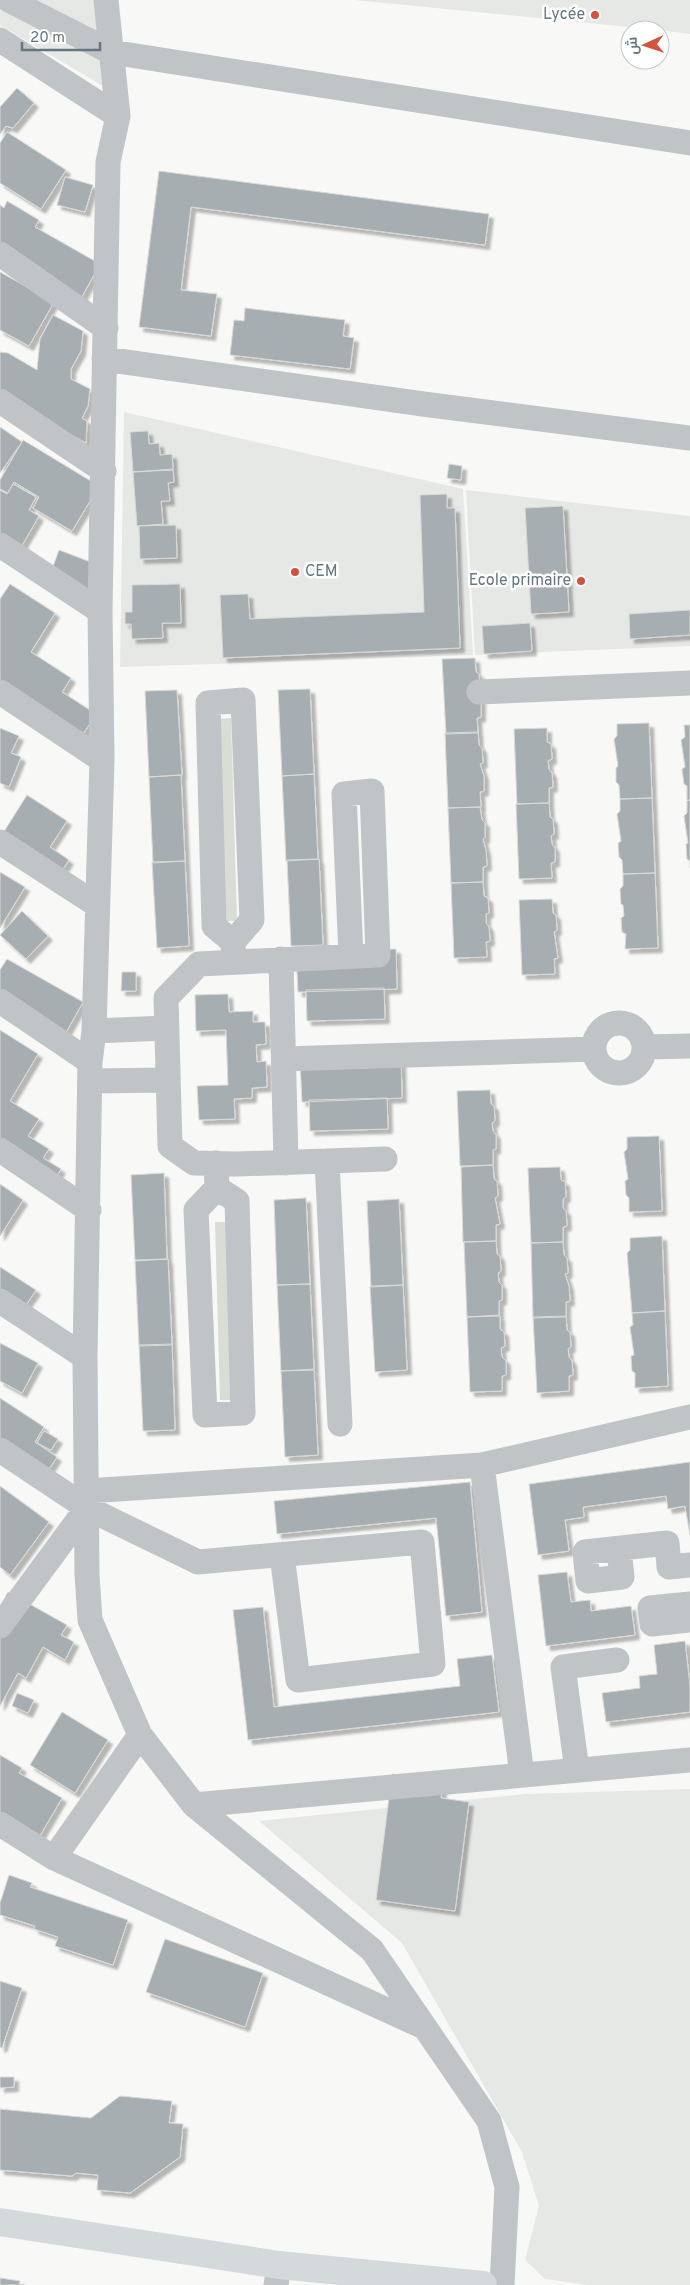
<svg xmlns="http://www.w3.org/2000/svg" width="690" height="2285" font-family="Overpass,Cairo,sans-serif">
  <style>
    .built { fill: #e6e8e6 }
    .green { fill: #d9ddd6 }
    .building { fill: #a6aeb2; stroke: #dadad8; filter: url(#shadow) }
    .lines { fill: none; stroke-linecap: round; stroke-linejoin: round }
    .street { stroke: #c0c4c7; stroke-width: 25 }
    .secondary { stroke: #d4d9db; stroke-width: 28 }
    .poi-dot { fill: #d0533e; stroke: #fff; stroke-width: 2 }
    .labels { text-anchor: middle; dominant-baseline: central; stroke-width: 5; stroke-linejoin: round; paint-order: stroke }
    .poi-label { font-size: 16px; fill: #66767e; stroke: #fff; text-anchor: end }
  </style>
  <defs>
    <filter id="shadow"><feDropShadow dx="4.5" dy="4.5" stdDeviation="1" flood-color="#0004"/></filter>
  </defs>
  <rect width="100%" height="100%" fill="#f8f8f6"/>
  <path class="built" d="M 0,0 L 99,0 L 108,89 L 0,25 Z
    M 354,0 L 690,0 L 690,34 L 660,30 Z
    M 124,412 L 463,489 L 473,655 L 120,667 Z
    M 466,490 L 690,516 L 690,646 L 475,655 Z
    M 690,1789 L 690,2285 L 587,2285 L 545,2279 L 525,2260 L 539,2206 L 522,2152 L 402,1943 L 259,1821 L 526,1794 Z"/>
  <path class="green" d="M 231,718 L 237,921 L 225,921 L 220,719 Z
    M 215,1222 L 228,1222 L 233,1400 L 220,1400 Z"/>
  <path class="building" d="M 17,88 L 34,103 L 13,128 L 6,126 L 0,134 L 0,107 Z
    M 7,132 L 66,170 L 41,209 L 0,183 L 0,143 Z
    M 159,171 L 489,214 L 485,245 L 191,207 L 181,290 L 217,294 L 211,336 L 139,327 Z
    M 65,177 L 93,185 L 85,212 L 57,205 Z
    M 7,201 L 39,220 L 35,227 L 100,264 L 79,302 L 0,256 L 0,205 L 4,208 Z
    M 0,272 L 54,302 L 29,346 L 0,330 Z
    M 245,308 L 345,320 L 343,336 L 354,338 L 350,369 L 230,355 L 234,320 L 244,321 Z
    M 53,315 L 83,331 L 81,351 L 71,369 L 71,379 L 90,389 L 88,406 L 82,418 L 87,421 L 86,443 L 0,395 L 0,352 L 8,353 L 37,370 L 40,339 Z
    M 0,427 L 22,442 L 0,473 Z
    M 148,431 L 149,444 L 159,443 L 160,455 L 172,454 L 173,469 L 133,472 L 130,432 Z
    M 23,440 L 99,486 L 72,531 L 33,508 L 39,497 L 14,482 L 8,493 L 0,489 L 0,480 Z
    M 449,464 L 462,466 L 461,480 L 447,478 Z
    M 173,470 L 174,482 L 168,483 L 170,501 L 161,501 L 163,524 L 137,526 L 133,472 Z
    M 13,484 L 36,497 L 29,510 L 39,516 L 17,554 L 0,544 L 0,490 L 7,494 Z
    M 447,494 L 447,508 L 455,508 L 460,648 L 223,658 L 220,595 L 248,594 L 250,619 L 424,612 L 420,495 Z
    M 563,506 L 569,612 L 531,614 L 525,508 Z
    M 176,525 L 177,558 L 140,559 L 139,526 Z
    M 59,550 L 101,566 L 88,599 L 47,583 Z
    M 10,584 L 55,613 L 31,652 L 71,678 L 62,692 L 96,714 L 76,745 L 0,696 L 0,599 Z
    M 180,584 L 181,623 L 162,623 L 163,638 L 132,639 L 131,624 L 125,624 L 125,612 L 132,612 L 132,585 Z
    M 690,610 L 690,635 L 630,639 L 629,614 Z
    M 530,623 L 532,651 L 484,654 L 482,626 Z
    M 475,658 L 476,672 L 479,674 L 481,703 L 481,717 L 477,718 L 478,733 L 446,734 L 442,659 Z
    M 310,689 L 314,774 L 282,776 L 278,690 Z
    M 177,690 L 182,775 L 149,777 L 145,691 Z
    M 649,723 L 652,798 L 620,799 L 619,785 L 616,782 L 616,768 L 618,766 L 614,739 L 617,736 L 617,724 Z
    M 684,725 L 690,725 L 690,800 L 687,800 L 687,786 L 684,784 L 682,769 L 685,767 L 681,740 L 685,737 Z
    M 0,728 L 19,736 L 11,753 L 21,757 L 9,787 L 0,783 Z
    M 547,728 L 547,742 L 551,744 L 552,759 L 548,761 L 549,769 L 552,773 L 553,787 L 549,788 L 549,803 L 517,804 L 514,729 Z
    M 478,732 L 479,745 L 482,748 L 483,763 L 480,764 L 484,776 L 484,791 L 480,792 L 481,807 L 448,808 L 445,733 Z
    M 314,774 L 318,859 L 286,861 L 282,776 Z
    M 181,775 L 185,861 L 153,863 L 149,777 Z
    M 27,795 L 67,821 L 50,847 L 69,860 L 57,878 L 0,838 Z
    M 652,798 L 655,873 L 623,874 L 622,860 L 619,857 L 618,843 L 621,841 L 617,814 L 620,811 L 620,799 Z
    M 690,800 L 690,868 L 690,861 L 687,859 L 686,844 L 688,843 L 684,816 L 687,813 L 687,801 Z
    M 549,803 L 550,817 L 553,819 L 554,834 L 551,836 L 552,844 L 555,848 L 555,862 L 551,863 L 552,878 L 519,879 L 516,804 Z
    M 480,807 L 482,820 L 485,823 L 485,838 L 483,839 L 486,851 L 487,866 L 483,867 L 483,882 L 451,883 L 448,808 Z
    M 319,859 L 323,945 L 291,946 L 287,860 Z
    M 185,861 L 189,946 L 157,948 L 152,862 Z
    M 0,872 L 25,887 L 0,928 Z
    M 655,873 L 658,948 L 625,949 L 626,934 L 622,932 L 621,918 L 624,916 L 623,905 L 621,904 L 620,889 L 623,886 L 623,874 Z
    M 483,882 L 484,896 L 488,898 L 489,913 L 486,914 L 486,923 L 489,927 L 490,941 L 486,942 L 487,957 L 454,958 L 451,883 Z
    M 552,899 L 553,913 L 556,915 L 557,930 L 554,932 L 558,958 L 554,959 L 555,974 L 522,975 L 519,900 Z
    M 22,911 L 48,936 L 26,959 L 0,935 Z
    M 396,949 L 397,989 L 298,992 L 296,952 Z
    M 7,959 L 83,1002 L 64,1036 L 0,1013 L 0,970 Z
    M 122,972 L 136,972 L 136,991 L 121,991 Z
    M 384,988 L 385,1019 L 307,1021 L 306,990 Z
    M 228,994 L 229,1012 L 253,1011 L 253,1022 L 265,1022 L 266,1044 L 256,1045 L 257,1062 L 266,1061 L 267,1087 L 252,1088 L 252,1098 L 234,1099 L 235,1119 L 199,1120 L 197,1086 L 228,1085 L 226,1030 L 196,1031 L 195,995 Z
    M 0,1030 L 38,1054 L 10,1101 L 39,1119 L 28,1136 L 49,1149 L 43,1158 L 61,1169 L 49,1188 L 0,1158 Z
    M 401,1058 L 402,1098 L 302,1102 L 300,1061 Z
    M 490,1090 L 491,1104 L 494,1106 L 495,1121 L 492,1123 L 493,1131 L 496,1135 L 496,1149 L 493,1150 L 493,1165 L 460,1166 L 457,1091 Z
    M 387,1098 L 388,1129 L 310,1131 L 309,1100 Z
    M 659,1136 L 662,1211 L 629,1212 L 629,1198 L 626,1195 L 625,1181 L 628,1179 L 624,1152 L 627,1149 L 627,1137 Z
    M 493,1165 L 494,1179 L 497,1181 L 498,1196 L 495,1198 L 500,1224 L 496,1225 L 496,1241 L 463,1242 L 461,1167 Z
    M 560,1167 L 561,1180 L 565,1182 L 566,1197 L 563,1199 L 563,1208 L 566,1211 L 567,1226 L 563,1227 L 563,1242 L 531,1243 L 528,1168 Z
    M 164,1173 L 167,1259 L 135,1260 L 131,1175 Z
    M 0,1184 L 23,1200 L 0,1236 Z
    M 306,1198 L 310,1284 L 277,1285 L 274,1200 Z
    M 399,1199 L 403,1285 L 371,1287 L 367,1201 Z
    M 662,1236 L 665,1311 L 632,1313 L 627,1253 L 630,1250 L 630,1238 Z
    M 496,1241 L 497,1254 L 500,1256 L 501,1271 L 498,1273 L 499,1282 L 502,1285 L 502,1300 L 499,1301 L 499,1315 L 467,1317 L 464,1242 Z
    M 563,1242 L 564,1255 L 567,1258 L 568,1273 L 565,1274 L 569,1286 L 570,1301 L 566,1302 L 566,1317 L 533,1318 L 531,1243 Z
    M 168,1259 L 172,1345 L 139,1346 L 135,1261 Z
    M 0,1267 L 36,1290 L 24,1308 L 0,1311 Z
    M 310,1284 L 314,1369 L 281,1371 L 277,1285 Z
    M 403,1285 L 407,1370 L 375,1372 L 370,1286 Z
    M 665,1311 L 668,1386 L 635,1388 L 635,1373 L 632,1371 L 631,1356 L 634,1355 L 630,1327 L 633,1325 L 632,1313 Z
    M 500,1316 L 500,1329 L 504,1332 L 505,1346 L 501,1348 L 502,1357 L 506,1361 L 506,1375 L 502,1376 L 502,1391 L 470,1392 L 467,1317 Z
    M 566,1316 L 567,1330 L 570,1332 L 571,1347 L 568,1349 L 569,1357 L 572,1361 L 573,1375 L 569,1376 L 569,1391 L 537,1393 L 533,1317 Z
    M 0,1343 L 38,1363 L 22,1393 L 0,1381 Z
    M 172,1344 L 175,1430 L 143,1431 L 139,1345 Z
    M 314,1370 L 318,1455 L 285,1457 L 281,1371 Z
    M 0,1398 L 44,1427 L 35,1442 L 57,1457 L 38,1486 L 0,1461 Z
    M 44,1431 L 58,1439 L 51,1450 L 37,1443 Z
    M 690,1462 L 690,1535 L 685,1506 L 668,1509 L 666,1496 L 583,1507 L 584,1517 L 565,1520 L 569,1551 L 538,1555 L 529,1484 Z
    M 470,1482 L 482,1612 L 446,1616 L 436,1518 L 277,1534 L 274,1501 Z
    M 0,1486 L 49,1522 L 10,1575 L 0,1567 Z
    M 567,1572 L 571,1602 L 590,1600 L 591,1611 L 631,1606 L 635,1635 L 546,1646 L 538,1575 Z
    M 8,1592 L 67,1625 L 61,1635 L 74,1642 L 65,1660 L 43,1647 L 26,1678 L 18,1673 L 0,1706 L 0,1607 Z
    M 263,1607 L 274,1707 L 460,1686 L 457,1659 L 492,1655 L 499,1712 L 248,1740 L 233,1610 Z
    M 685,1641 L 690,1686 L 690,1712 L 606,1722 L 602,1693 L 640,1688 L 639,1676 L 657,1674 L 654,1645 Z
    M 17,1693 L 34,1700 L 28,1713 L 12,1706 Z
    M 62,1712 L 108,1740 L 75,1793 L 30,1765 Z
    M 0,1755 L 22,1768 L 19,1773 L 62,1798 L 38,1839 L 0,1817 Z
    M 392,1774 L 443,1781 L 441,1798 L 469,1802 L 455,1911 L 376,1900 Z
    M 9,1875 L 32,1883 L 30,1887 L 128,1920 L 113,1965 L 55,1946 L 58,1937 L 34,1929 L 35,1926 L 0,1915 L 0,1903 Z
    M 165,1939 L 263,1973 L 245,2027 L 146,1992 Z
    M 0,1981 L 22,1988 L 2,2048 L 0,2047 Z
    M 0,2077 L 14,2077 L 14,2087 L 0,2088 Z
    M 120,2096 L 172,2101 L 169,2123 L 183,2124 L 180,2157 L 130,2193 L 97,2190 L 98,2175 L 76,2173 L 72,2176 L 0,2170 L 0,2109 L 91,2118 Z
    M 0,2278 L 20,2281 L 19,2285 L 0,2285 Z"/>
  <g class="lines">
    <path class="street" d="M 9,0 L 111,52 L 690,143
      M 106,0 L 118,116 L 108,162 L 100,611 L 102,760 L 94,1031 L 90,1062 L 85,1357 L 87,1575 L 90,1620 L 140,1735 L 194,1805 L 372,1950 L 489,2121 L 507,2187 L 502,2285
      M 0,40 L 118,116
      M 0,254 L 106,328
      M 104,359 L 423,404 L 690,438
      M 0,401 L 104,471
      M 0,545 L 100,611
      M 0,692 L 102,760
      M 479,692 L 690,683
      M 0,842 L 97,905
      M 233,942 L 252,920 L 243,700 L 208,703 L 214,926 L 233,942 L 234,962
      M 351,956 L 344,794 L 372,791 L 378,955 C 318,958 258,961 199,964 L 166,998 L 170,1146 L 194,1163 L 237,1164 L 385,1159
      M 281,959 L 286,1163
      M 0,1001 L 90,1062
      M594 1048a25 25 0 1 1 50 0a25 25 0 1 1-50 0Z
      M 94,1031 L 166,1028
      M 645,1047 L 690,1046
      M 284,1059 L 594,1049
      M 91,1081 L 168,1080
      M 0,1150 L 89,1210
      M 327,1161 L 340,1424
      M 216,1163 L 217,1188 L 196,1210 L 205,1415 L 243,1413 L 237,1201 L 217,1188
      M 0,1301 L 85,1357
      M 0,1450 L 87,1508 L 198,1562 L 422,1542 L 433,1664 L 298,1680 L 282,1555
      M 482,1465 L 522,1775
      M 87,1491 L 482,1465 L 690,1417
      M 619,1549 L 622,1577 L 588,1581 L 585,1552 L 667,1543 L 669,1567 L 690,1565
      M 690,1604 L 650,1608 L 652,1624 L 690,1620
      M 0,1626 L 87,1508
      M 577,1770 L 563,1667 L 617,1660
      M 194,1805 L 690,1760
      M 0,1824 L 54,1858 L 424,2027
      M 54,1858 L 140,1735
      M 276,2285 L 279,2265"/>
    <path class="secondary" d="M 0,2222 L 279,2265 L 483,2285"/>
  </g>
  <g class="poi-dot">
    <circle cx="595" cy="15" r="5"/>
    <circle cx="295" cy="572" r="5"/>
    <circle cx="581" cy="581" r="5"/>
  </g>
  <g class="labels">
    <g class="poi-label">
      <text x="585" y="15">Lycée</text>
      <text x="305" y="572" text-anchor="start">CEM</text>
      <text x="571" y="581">Ecole primaire</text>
    </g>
  </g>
  <g transform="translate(645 45) rotate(267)"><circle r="24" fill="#ffffff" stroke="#c2c8cb"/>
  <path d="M0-4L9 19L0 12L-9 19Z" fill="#d0533e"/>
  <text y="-8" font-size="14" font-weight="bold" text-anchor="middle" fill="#66767e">ش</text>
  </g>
  <path d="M22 42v8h78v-8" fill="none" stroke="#66767e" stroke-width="2.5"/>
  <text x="30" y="42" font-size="15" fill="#66767e" stroke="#ffffff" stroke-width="4" paint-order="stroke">20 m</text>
</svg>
